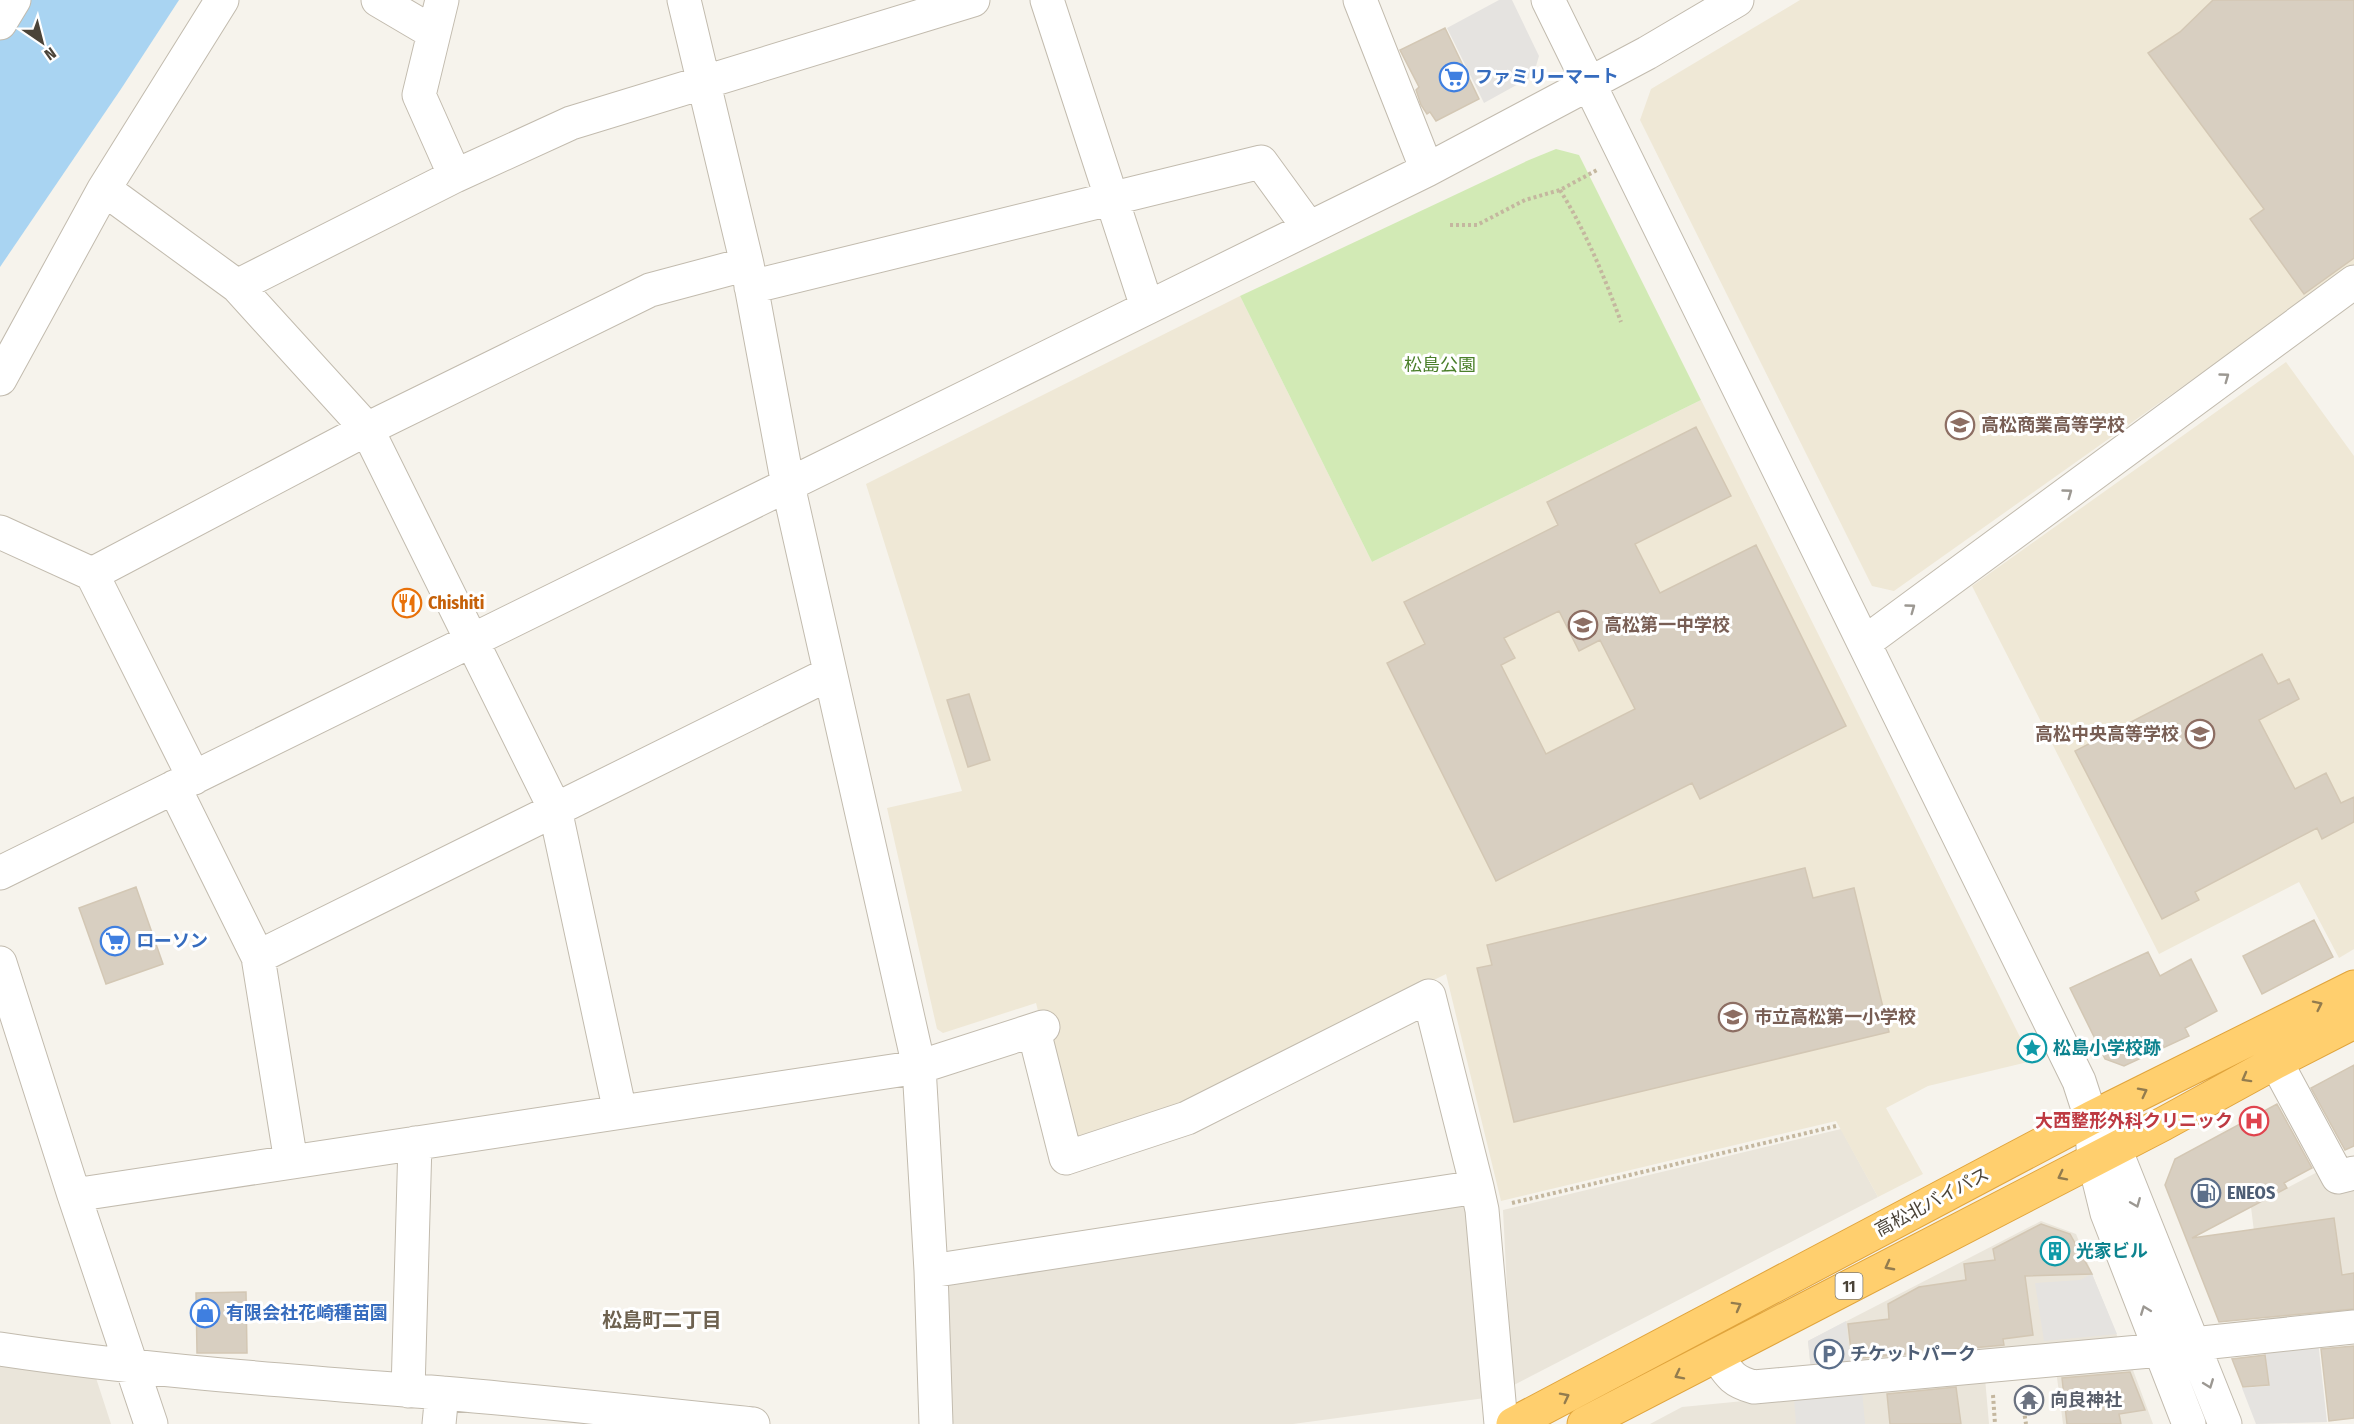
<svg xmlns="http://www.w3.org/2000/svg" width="2354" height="1424" font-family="'Fira Sans Condensed','Noto Sans JP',sans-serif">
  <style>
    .residential { fill: #eae5da }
    .education { fill: #efe8d6 }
    .green { fill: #d2eab5 }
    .parking { fill: #e5e3e0 }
    .water { fill: #a9d4f2 }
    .building { fill: #d8cfc1; stroke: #d3c7b4; stroke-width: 1.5; fill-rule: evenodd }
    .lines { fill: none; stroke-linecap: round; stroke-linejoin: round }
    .minor-casing { stroke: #c2bbae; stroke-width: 35 }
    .highway-casing { stroke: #e0a43c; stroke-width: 35 }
    .path { stroke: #c4b79f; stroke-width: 4; stroke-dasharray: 3 3; stroke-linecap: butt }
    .minor { stroke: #fff; stroke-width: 33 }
    .highway { stroke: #ffcf6e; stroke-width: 33 }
    .oneway { stroke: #9c9892 }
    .oneway2 { stroke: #937c4e }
    .labels { text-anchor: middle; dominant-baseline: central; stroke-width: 6; stroke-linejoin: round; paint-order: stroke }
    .shield { fill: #fff; stroke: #817c74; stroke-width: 1.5 }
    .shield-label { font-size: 16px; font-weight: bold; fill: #4b4439 }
    .shop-label { font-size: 18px; font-weight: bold; fill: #366cbe; stroke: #fff; text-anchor: start }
    .park-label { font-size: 18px; fill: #4a7f2a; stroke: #fff }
    .education-label { font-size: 18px; font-weight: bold; fill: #785e54; stroke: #fff; text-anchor: start }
    .food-label { font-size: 18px; font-weight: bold; fill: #c56008; stroke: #fff; text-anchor: start }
    .culture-label { font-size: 18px; font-weight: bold; fill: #0d838f; stroke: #fff; text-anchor: start }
    .health-label { font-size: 18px; font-weight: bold; fill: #be3a42; stroke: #fff; text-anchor: end }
    .service-label { font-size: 18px; font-weight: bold; fill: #4e5e75; stroke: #fff; text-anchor: start }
    .street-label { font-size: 18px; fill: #4b4439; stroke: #fff }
    .worship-label { font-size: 18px; font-weight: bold; fill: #5b616d; stroke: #fff; text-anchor: start }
    .neighbourhood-label { font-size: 20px; font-weight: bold; fill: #6e6250; stroke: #fff }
  </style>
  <rect width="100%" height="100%" fill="#f6f3ec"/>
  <path class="residential" d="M 1841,1129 L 1878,1197 L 1512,1386 L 1503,1210 Z
    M 2327,1167 L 2354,1179 L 2354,1312 L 2265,1322 L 2251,1207 Z
    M 1467,1198 L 1485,1398 L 1293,1424 L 954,1424 L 950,1418 L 940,1279 Z
    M 2041,1221 L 2076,1234 L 2118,1338 L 1811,1370 L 1808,1341 Z
    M 2130,1362 L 2153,1424 L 2063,1424 L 2056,1370 Z
    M 0,1363 L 96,1378 L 111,1424 L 0,1424 Z
    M 1985,1378 L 1989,1424 L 1650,1424 L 1682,1407 Z"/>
  <path class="education" d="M 1800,0 L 2354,0 L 2354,265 L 1894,591 L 1872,586 L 1640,120 L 1651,89 Z
    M 1240,296 L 1372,562 L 1701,400 L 2032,1061 L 1928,1086 L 1886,1108 L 1923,1174 L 1878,1197 L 1836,1121 L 1501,1201 L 1446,974 L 1166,1113 L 1072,1144 L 1036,1003 L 943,1033 L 937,1029 L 887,808 L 962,791 L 866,484 Z
    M 2286,362 L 2354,456 L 2354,949 L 2339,958 L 2299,882 L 2159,954 L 1972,586 Z"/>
  <path class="green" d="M 1556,149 L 1579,155 L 1701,400 L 1372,562 L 1240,296 L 1529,160 Z"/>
  <path class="parking" d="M 1499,0 L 1512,0 L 1539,56 L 1533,76 L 1484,103 L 1447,28 Z
    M 2092,1274 L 2117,1334 L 2044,1341 L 2035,1283 L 2080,1280 Z
    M 1846,1321 L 1851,1366 L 1811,1370 L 1808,1341 Z
    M 2318,1341 L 2327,1422 L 2256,1424 L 2242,1388 L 2269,1386 L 2264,1348 Z
    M 1862,1391 L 1865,1424 L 1796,1424 L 1794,1398 Z"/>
  <path class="water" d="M 22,0 L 179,0 L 121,89 L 0,267 L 0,34 Z"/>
  <path class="building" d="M 2213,0 L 2354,0 L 2354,258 L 2304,294 L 2250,219 L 2264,209 L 2148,53 L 2180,32 Z
    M 1445,28 L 1479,99 L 1436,121 L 1430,112 L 1427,114 L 1421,105 L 1416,90 L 1419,87 L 1400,50 Z
    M 1696,427 L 1731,496 L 1635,544 L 1660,593 L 1756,545 L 1846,726 L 1700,799 L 1692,783 L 1496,881 L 1387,663 L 1425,644 L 1404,602 L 1558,525 L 1547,502 ZM 1559,611 L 1579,651 L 1600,640 L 1635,709 L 1546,754 L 1501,665 L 1515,658 L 1504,638 Z
    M 2262,654 L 2278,684 L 2289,679 L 2299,699 L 2259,720 L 2295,789 L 2326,773 L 2341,803 L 2354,797 L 2354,822 L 2322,839 L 2317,828 L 2195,892 L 2199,900 L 2162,919 L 2075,751 Z
    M 969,694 L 990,760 L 968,767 L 947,700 Z
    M 1805,868 L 1813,898 L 1854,888 L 1889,1032 L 1514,1122 L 1477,968 L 1492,965 L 1487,945 Z
    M 136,887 L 163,964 L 106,984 L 79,908 Z
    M 2314,920 L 2333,957 L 2262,994 L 2243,956 Z
    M 2148,952 L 2160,976 L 2191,959 L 2217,1011 L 2185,1028 L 2189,1036 L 2124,1066 L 2105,1059 L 2070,988 Z
    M 2354,1065 L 2354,1146 L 2345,1150 L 2311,1088 Z
    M 2277,1104 L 2312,1168 L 2284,1183 L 2287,1188 L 2192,1238 L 2334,1218 L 2342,1275 L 2354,1273 L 2354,1309 L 2219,1322 L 2165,1185 L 2175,1159 Z
    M 2041,1224 L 2070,1234 L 2092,1274 L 2025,1276 L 2033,1335 L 2003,1339 L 2004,1345 L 1852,1359 L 1848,1324 L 1889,1319 L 1888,1304 L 1919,1287 L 1966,1280 L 1964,1264 L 1995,1260 L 1993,1249 Z
    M 246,1292 L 247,1353 L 197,1353 L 196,1293 Z
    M 2354,1346 L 2354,1418 L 2329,1421 L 2321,1349 Z
    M 2265,1355 L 2269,1385 L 2243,1387 L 2232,1359 Z
    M 2130,1372 L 2145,1410 L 2119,1414 L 2121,1424 L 2067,1424 L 2062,1378 Z
    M 1956,1387 L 1961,1424 L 1890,1424 L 1887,1394 Z"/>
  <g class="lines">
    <g class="minor-casing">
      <path id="minor" d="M 378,0 L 434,33
        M 442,0 L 419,95 L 455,176
        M 684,0 L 747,264 L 788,485 L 919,1067 L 931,1271 L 936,1424
        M 1047,0 L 1147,307
        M 1360,0 L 1427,170
        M 1548,0 L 2079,1081 L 2091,1118 L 2094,1160 L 2107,1213 L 2189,1424
        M 0,23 L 14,0
        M 104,189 L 237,286 L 367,429 L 555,809 L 620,1112
        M 237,286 L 455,176 L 571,123 L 973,0
        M 751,287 L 1261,162 L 1309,228
        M 0,379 L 104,189 L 222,0
        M 0,532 L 92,574 L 194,778
        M 92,574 L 367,429 L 650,290 L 747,264
        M 1864,643 L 2354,282
        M 174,787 L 258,957 L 829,674
        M 0,873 L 1427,170 L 1647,53 L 1737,0
        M 258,957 L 291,1162
        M 0,963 L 74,1195 L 151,1424
        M 1034,1031 L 1066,1158 L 1187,1118 L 1429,996 L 1477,1187
        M 2276,1062 L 2338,1177 L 2354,1173
        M 2097,1126 L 2115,1149 L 2225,1424
        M 74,1195 L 919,1067 L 1043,1027
        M 931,1271 L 1477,1187 L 1482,1210 L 1501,1424
        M 2193,1344 L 2354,1327
        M 0,1349 C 146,1371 294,1381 442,1393 C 546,1402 649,1413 753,1424
        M 1717,1356 C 1729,1374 1732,1381 1754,1387 L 2161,1350
        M 408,1391 L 415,1143
        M 439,1424 L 442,1393"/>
    </g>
    <g class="highway-casing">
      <path id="highway" d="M 1513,1424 L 2091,1118 L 2354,987
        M 1584,1424 L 2163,1124 L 2276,1062 L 2354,1022"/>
    </g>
    <path class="path" d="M 1560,190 C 1586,232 1604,276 1621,322
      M 1450,225 L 1477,225 L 1525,200 L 1560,190 L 1597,170
      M 1512,1203 L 1836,1126
      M 2021,1392 L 2026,1424
      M 1993,1395 L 1995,1424"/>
    <use href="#minor" class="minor"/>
    <use href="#highway" class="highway"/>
  </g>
  <defs><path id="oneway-chevron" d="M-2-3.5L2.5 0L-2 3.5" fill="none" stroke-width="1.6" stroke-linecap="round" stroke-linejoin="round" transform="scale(1.5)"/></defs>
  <g class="oneway">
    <use href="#oneway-chevron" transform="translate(2225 377) rotate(-36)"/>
    <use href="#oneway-chevron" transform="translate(2068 493) rotate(-36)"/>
    <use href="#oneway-chevron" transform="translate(1911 608) rotate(-36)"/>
    <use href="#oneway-chevron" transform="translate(2136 1203) rotate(68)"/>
    <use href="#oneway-chevron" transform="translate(2145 1310) rotate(-111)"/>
    <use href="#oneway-chevron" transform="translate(2209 1384) rotate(69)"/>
  </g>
  <g class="oneway2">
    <use href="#oneway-chevron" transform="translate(2318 1005) rotate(-26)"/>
    <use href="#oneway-chevron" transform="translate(2246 1078) rotate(151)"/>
    <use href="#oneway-chevron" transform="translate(2143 1092) rotate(-27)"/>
    <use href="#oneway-chevron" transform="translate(2062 1176) rotate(153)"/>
    <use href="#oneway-chevron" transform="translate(1889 1266) rotate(152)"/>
    <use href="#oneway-chevron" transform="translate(1737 1306) rotate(-29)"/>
    <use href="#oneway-chevron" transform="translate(1679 1375) rotate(153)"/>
    <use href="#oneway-chevron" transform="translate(1565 1397) rotate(-27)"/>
  </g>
  <defs>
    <g id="supermarket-ring" transform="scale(1.5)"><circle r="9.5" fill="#fff" stroke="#3f7fe0" stroke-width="1.5"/><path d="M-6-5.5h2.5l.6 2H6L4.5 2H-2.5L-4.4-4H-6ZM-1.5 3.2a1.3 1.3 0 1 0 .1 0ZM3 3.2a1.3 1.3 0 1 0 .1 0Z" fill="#3f7fe0"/></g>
    <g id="school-ring" transform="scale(1.5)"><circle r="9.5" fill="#fff" stroke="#8d6e63" stroke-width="1.5"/><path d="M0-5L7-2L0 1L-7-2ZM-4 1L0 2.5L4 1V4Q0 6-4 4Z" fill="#8d6e63"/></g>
    <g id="restaurant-ring" transform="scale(1.5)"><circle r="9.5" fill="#fff" stroke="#e8710a" stroke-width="1.5"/><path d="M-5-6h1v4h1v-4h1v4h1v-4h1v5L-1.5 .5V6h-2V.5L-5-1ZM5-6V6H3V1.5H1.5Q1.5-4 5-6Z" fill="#e8710a"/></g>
    <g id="sight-ring" transform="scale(1.5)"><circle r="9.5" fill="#fff" stroke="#0f9aa8" stroke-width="1.5"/><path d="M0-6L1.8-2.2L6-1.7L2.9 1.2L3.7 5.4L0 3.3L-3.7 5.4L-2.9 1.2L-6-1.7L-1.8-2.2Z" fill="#0f9aa8"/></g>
    <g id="hospital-ring" transform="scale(1.5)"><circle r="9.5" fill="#fff" stroke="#e0444e" stroke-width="1.5"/><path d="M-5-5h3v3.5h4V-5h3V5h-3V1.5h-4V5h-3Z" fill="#e0444e"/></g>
    <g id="fuel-ring" transform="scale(1.5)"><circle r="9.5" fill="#fff" stroke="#5c6f8a" stroke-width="1.5"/><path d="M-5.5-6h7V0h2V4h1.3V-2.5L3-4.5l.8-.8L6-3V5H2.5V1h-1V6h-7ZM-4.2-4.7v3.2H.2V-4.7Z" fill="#5c6f8a"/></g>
    <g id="building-ring" transform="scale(1.5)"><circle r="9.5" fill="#fff" stroke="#0f9aa8" stroke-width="1.5"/><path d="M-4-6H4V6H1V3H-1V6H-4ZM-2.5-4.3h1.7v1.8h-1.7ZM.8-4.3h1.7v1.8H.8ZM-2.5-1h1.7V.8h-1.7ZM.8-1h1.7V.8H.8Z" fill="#0f9aa8"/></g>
    <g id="shop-ring" transform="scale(1.5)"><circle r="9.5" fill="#fff" stroke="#3f7fe0" stroke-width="1.5"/><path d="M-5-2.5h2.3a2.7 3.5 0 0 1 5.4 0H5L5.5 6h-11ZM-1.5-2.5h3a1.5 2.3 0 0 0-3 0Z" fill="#3f7fe0"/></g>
    <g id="parking-ring" transform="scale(1.5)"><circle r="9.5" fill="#fff" stroke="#5c6f8a" stroke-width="1.5"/><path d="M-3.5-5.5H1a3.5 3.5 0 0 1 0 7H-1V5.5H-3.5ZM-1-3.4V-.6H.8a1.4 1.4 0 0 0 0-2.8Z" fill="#5c6f8a"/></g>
    <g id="temple-ring" transform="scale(1.5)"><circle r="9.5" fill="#fff" stroke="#6b7280" stroke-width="1.5"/><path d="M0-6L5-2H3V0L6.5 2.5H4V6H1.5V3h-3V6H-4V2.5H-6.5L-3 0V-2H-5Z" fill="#6b7280"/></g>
  </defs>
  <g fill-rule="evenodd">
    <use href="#supermarket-ring" x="1454" y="77"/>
    <use href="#school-ring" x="1960" y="425"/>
    <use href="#restaurant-ring" x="407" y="603"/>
    <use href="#school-ring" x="1583" y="625"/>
    <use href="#school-ring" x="2200" y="734"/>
    <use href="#supermarket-ring" x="115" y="941"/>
    <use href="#school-ring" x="1733" y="1017"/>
    <use href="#sight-ring" x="2032" y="1048"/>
    <use href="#hospital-ring" x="2254" y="1121"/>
    <use href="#fuel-ring" x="2206" y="1193"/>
    <use href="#building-ring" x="2055" y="1251"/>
    <use href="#shop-ring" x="205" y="1313"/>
    <use href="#parking-ring" x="1829" y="1354"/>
    <use href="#temple-ring" x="2029" y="1400"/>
  </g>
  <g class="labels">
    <rect class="shield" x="1835.5" y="1273" width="27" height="26" rx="4.5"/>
    <g class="shield-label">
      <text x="1849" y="1286">11</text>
    </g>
    <g class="shop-label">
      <text x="1475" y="77">ファミリーマート</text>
      <text x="136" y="941">ローソン</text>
      <text x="226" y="1313">有限会社花崎種苗園</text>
    </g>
    <g class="park-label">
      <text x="1440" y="365">松島公園</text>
    </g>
    <g class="education-label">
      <text x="1981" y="425">高松商業高等学校</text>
      <text x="1604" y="625">高松第一中学校</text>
      <text x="2179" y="734" text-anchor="end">高松中央高等学校</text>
      <text x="1754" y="1017">市立高松第一小学校</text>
    </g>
    <g class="food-label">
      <text x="428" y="603">Chishiti</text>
    </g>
    <g class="culture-label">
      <text x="2053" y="1048">松島小学校跡</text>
      <text x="2076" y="1251">光家ビル</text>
    </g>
    <g class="health-label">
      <text x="2233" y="1121">大西整形外科クリニック</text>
    </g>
    <g class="service-label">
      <text x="2227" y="1193">ENEOS</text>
      <text x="1850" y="1354">チケットパーク</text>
    </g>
    <g class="street-label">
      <text transform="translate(1932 1202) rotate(-28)">高松北バイパス</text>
    </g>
    <g class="worship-label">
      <text x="2050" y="1400">向良神社</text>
    </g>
    <g class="neighbourhood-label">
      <text x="662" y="1320">松島町二丁目</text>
    </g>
  </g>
  <g transform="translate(42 42) rotate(145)" stroke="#ffffff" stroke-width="4.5" paint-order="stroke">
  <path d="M0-4.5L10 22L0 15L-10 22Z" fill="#4b4439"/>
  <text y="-9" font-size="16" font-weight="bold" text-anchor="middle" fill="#4b4439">N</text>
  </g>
</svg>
